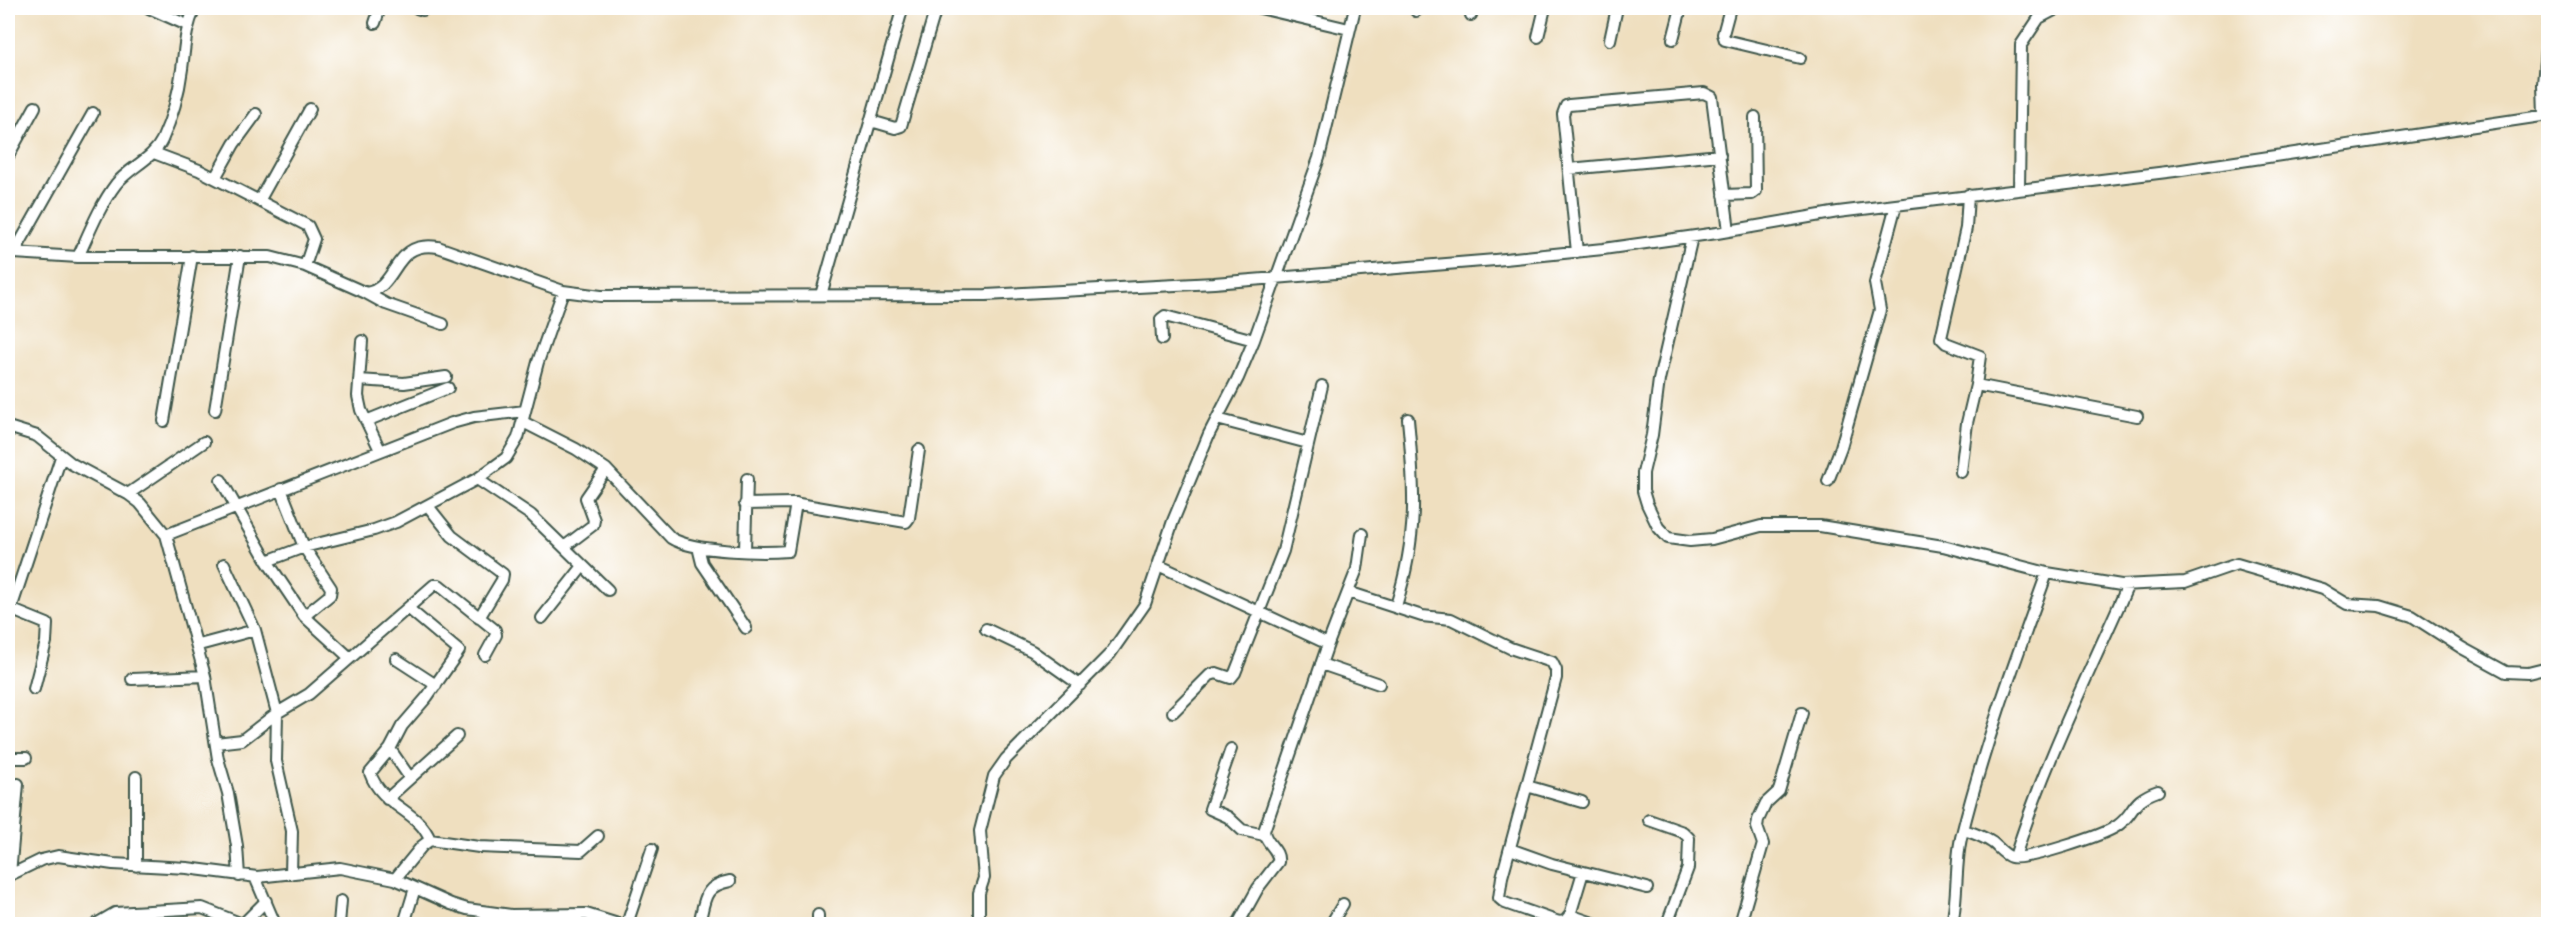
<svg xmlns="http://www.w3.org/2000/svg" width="2556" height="932" font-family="Caveat,sans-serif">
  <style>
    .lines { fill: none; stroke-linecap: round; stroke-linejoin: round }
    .street-casing { stroke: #3e5549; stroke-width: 14 }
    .street { stroke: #fff; stroke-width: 10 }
  </style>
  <rect width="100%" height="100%" fill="#fff"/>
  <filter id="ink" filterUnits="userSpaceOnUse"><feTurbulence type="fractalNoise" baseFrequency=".0167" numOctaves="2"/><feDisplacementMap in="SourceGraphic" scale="12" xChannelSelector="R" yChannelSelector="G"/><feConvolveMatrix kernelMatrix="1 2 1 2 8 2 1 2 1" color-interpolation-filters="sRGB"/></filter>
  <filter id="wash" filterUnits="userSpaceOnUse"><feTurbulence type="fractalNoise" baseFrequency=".008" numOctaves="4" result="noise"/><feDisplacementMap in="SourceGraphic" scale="24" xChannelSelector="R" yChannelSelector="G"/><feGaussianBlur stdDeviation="1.35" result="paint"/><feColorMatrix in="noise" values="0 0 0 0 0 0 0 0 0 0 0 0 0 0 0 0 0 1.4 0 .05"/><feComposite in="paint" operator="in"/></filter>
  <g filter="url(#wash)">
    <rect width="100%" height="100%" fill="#efdfbf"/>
  </g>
  <g filter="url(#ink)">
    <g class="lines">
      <g class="street-casing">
        <path id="street" d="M 149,8 L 187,25
          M 417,8 L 423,10
          M 1260,8 L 1349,29
          M 1730,8 L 1723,34 L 1725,40 L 1800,58
          M 1416,11 L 1417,8
          M 1471,15 L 1473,8
          M 375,23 L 380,8
          M 1538,37 L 1545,8
          M 1673,39 L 1681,8
          M 1610,40 L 1617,8
          M 2544,115 L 2543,84 L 2548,25
          M 871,121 L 895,128 L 901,126 L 936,8
          M 154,153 L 199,170 L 308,226 L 314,239 L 305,266
          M 8,156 L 35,107
          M 1569,169 L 1720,155
          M 215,178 L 234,144 L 256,114
          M 2019,189 L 2021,45 L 2039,18 L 2058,8
          M 1724,195 L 1752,194 L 1756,191 L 1755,117
          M 1968,195 L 1966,228 L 1941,338 L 1946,343 L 1980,356 L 1976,385 L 2137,416
          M 259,201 L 310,109
          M 1692,237 L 1659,380 L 1652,435 L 1643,473 L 1643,491 L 1647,504 L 1658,527 L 1668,538 L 1690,541 L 1712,539 L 1761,526 L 1820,526 L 1943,546 L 2047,573 L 2121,585 L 2185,582 L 2237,564 L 2322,589 L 2347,604 L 2379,606 L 2412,616 L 2462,648 L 2506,672 L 2528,673 L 2548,668
          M 1577,252 L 1563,114 L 1566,106 L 1569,105 L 1704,93 L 1712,97 L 1729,231
          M 14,253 L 93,113
          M 8,256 L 14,253 L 78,257 L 270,257 L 305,266 L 366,293 C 400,287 391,240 438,247 L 563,291 L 601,296 L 986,295 L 1214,283 L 1495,260 L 1603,249 L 1717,233 L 1838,212 L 2175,171 L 2548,115
          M 78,257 C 89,233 100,205 116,184 C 130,167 153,159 162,140 C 172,118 179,93 182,69 C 185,46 185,29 195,8
          M 366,293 L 386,304 L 443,324
          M 821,295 L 902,10
          M 1162,339 L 1161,319 L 1165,316 L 1254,340
          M 362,341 L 358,396 L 361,410 L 380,450
          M 359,380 L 404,383 L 446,377
          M 215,410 L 240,256
          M 1217,419 L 1308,443
          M 164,421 L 192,256
          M 366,421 L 448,388
          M 523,422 L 576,449 L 606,469 L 671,538 C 693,552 762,553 788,551 L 796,503
          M 8,427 L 37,436 L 72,464 L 128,494 L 140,503 L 166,535 L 205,676 L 218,759 L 228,793 L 237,846 L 239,876
          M 1961,472 L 1967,423 L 1976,385
          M 477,479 L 531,515 L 608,590
          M 221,480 L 267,561 L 304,616 L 350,658
          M 1828,481 L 1841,447 L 1880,310 L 1875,283 L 1896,205
          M 281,489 L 304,547 L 331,588 L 330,595 L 304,616
          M 128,494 L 204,442
          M 745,504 L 793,503 L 906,522 L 909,518 L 919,450
          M 428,506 L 452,536 L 503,574 L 502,580 L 479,618
          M 166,535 L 452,423 L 474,417 L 525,411
          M 564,547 L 593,525 L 594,520 L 586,498 L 606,469
          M 698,547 L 702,563 L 746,628
          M 745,550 L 747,479
          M 267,561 L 304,547 L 374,530 L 396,522 L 477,479 L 506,458 L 518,438 L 538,362 L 563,291
          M 224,564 L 255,630 L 277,713 L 276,761 L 292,831 L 291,874
          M 1158,565 L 1328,644 L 1348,592 L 1422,616 L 1451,619 L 1510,648 L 1552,662 L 1556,670 L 1556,678 L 1502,877 L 1499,898 L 1505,903 L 1559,922 L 1565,921 L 1570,915 L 1596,924
          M 1348,592 L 1357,569 L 1362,534
          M 1396,606 C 1418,534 1415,492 1408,419
          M 10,609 L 47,624 L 46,642 L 34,689
          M 409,609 L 459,651 L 427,697 L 402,726 L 390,749 L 370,773 C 382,807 419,810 430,840
          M 8,618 L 61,457
          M 542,618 L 583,566
          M 986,629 L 1032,651 L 1080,685
          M 199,645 L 255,630
          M 396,659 L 436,685
          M 1321,664 L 1379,684
          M 132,679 L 205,676
          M 1173,712 L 1210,675 L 1216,673 L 1231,678 L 1235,673 L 1283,551 L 1322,386
          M 216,743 L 242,740 L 277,713 L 309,694 L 434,585 L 439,585 L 495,630 L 496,635 L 485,655
          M 390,749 L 410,778
          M 1231,749 L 1210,809 L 1228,817 L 1242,830 L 1264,835
          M 8,758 L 26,758
          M 1527,786 L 1582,802
          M 387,799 L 457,736
          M 1649,820 L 1683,832 L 1689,838 L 1688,868 L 1667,924
          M 1964,830 C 1974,833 1984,837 1993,843 C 1999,848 2004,855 2011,857 C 2026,861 2104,835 2117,826 C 2136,813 2129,801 2158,791
          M 1510,849 L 1552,864 L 1647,888
          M 2015,857 C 2044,763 2088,676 2128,585
          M 136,866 L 136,777
          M 10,874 L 18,784
          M 8,876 L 41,860 L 58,856 L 113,864 L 187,868 L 257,877 L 340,868 L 395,879 L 451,904 L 467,909 L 511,915 L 586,914 L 618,924
          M 255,877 L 275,924
          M 395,879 L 422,846 L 430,840 L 479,847 L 581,851 L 598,836
          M 818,915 L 818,924
          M 1570,915 L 1583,872
          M 96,924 L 115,913 L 202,908 L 242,924
          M 243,924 L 266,901
          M 339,924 L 341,901
          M 404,924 L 415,888
          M 485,924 L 486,912
          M 627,924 L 652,849
          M 699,924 C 705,900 703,886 730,881
          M 979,924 L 979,893 L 984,878 L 980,831 L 994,776 L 1006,759 L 1110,654 L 1145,604 L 1173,521 L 1209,434 L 1238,378 L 1254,340 L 1319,158 L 1355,8
          M 1238,924 L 1258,888 L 1278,862 C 1280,849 1265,844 1264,831 L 1328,644
          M 1331,924 L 1343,904
          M 1740,924 L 1763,844 L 1757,827 L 1758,820 L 1766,803 L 1779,791 L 1802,713
          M 1952,924 C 1958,896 1955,866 1961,838 C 1983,748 2015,661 2047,573"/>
      </g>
      <use href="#street" class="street"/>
    </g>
  </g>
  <rect width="2556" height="932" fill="none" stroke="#fff" stroke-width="30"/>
</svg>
